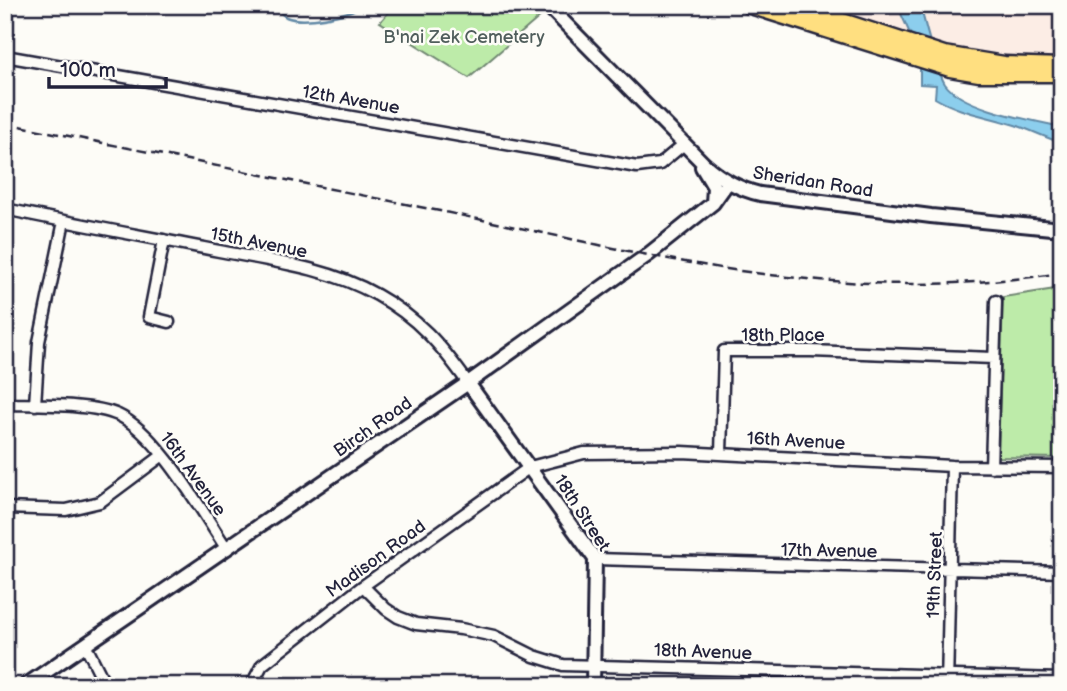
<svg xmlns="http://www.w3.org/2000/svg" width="1067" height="691" font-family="'Balsamiq Sans',sans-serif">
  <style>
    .built { fill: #fcede5 }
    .green { fill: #bdeba9; stroke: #708672; stroke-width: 2 }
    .water { fill: #8cceed; stroke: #6289a6; stroke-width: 2 }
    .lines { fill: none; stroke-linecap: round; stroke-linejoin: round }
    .stream { stroke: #6289a6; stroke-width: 2.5 }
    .minor-casing { stroke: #22223b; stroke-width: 15 }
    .tertiary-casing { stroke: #22223b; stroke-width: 18 }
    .primary-casing { stroke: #22223b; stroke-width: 19 }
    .minor { stroke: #fdfcf7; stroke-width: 10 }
    .tertiary { stroke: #fdfcf7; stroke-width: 12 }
    .primary { stroke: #ffdf80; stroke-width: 14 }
    .rail { stroke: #22223b; stroke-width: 2.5; stroke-dasharray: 10 5; stroke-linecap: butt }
    .labels { text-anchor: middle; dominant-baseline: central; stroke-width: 5; stroke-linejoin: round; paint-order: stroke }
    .park-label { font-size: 18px; fill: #505e5c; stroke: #fdfcf7 }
    .street-label { font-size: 18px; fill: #22223b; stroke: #fdfcf7 }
  </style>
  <rect width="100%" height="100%" fill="#fdfcf7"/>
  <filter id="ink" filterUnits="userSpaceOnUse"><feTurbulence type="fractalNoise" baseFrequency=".0143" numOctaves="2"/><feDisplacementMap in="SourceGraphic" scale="14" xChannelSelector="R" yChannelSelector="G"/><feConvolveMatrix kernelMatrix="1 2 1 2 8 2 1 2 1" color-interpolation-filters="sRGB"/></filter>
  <g filter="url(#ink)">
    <path class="built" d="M 774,5 L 1062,5 L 1062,61 L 1035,69 L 816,20 Z"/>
    <path class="green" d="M 395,5 L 532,5 L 542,15 L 469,78 L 380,22 Z
      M 1062,288 L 1062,458 L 998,457 L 1003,297 Z"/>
    <path class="water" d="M 897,5 L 920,5 C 925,23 936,70 945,84 C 963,109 1031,120 1062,127 L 1062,143 C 1046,138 1031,130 1015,125 C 988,116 960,113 935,98 L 936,85 L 920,84 L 920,69 L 912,38 Z"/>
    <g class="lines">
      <path class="stream" d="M 274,5 C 277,8 282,15 286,17 C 304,24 347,16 362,5"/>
      <g class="minor-casing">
        <path id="minor" d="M 5,56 L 637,167 L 660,164 L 684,144
          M 5,209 C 76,224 148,237 219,251 C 273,261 329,268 377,295 C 418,318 441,345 468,383
          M 164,240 L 149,317 L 169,322
          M 5,404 C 35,405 92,403 118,415 C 158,433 202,512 227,549
          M 35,405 L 39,342 L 64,221
          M 721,453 L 724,351 L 811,351 L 993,358
          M 991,467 L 996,301
          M 5,508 L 66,510 L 100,502 L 163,455
          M 595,559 L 1062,572
          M 363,586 L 386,609 L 398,617 L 416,624 L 461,629 L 494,636 L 534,656 L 563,665 L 1062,679
          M 86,646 L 106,686
          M 251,686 L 262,665 L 363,586 L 530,467 L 584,453 L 682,452 L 952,466 L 1062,467
          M 947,686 L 952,466"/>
      </g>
      <g class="tertiary-casing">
        <path id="tertiary" d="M 547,5 L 704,164 C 721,179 738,189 760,194 L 931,216 L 1062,229
          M 702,167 L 714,187 L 713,203
          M 468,383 L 595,559 L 593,686
          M 25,686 L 468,383 L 649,254 L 713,203 L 728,182"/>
      </g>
      <g class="primary-casing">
        <path id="primary" d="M 747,5 L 950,69 L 979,74 L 1062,74
          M 793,5 L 944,54 L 1004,64 L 1062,66"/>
      </g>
      <use href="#minor" class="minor"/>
      <use href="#tertiary" class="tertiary"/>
      <use href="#primary" class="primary"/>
      <path class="rail" d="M 5,123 C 157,154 308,184 459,215 C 571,238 685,267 798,278 C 886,287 975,286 1062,273"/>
    </g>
  </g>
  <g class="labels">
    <g class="park-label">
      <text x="464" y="37">B'nai Zek Cemetery</text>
    </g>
    <g class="street-label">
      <text transform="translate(351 100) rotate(10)">12th Avenue</text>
      <text transform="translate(813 182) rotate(9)">Sheridan Road</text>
      <text transform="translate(259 243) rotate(11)">15th Avenue</text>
      <text x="783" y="335">18th Place</text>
      <text transform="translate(373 427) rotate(-35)">Birch Road</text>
      <text transform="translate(796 441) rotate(3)">16th Avenue</text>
      <text transform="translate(193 474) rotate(54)">16th Avenue</text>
      <text transform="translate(582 513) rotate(57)">18th Street</text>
      <text transform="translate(829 551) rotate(1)">17th Avenue</text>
      <text transform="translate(376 559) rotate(-36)">Madison Road</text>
      <text transform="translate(935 575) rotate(-88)">19th Street</text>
      <text transform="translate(703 652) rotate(2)">18th Avenue</text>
    </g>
  </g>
  <rect width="1067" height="691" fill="none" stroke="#fdfcf7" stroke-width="28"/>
  <rect x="14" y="14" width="1039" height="663" fill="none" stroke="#22223b" stroke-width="2.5" filter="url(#ink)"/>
  <path d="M49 77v10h117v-10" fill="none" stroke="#22223b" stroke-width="3.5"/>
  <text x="60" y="77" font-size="21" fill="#22223b" stroke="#fdfcf7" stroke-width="5" paint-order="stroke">100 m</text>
</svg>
